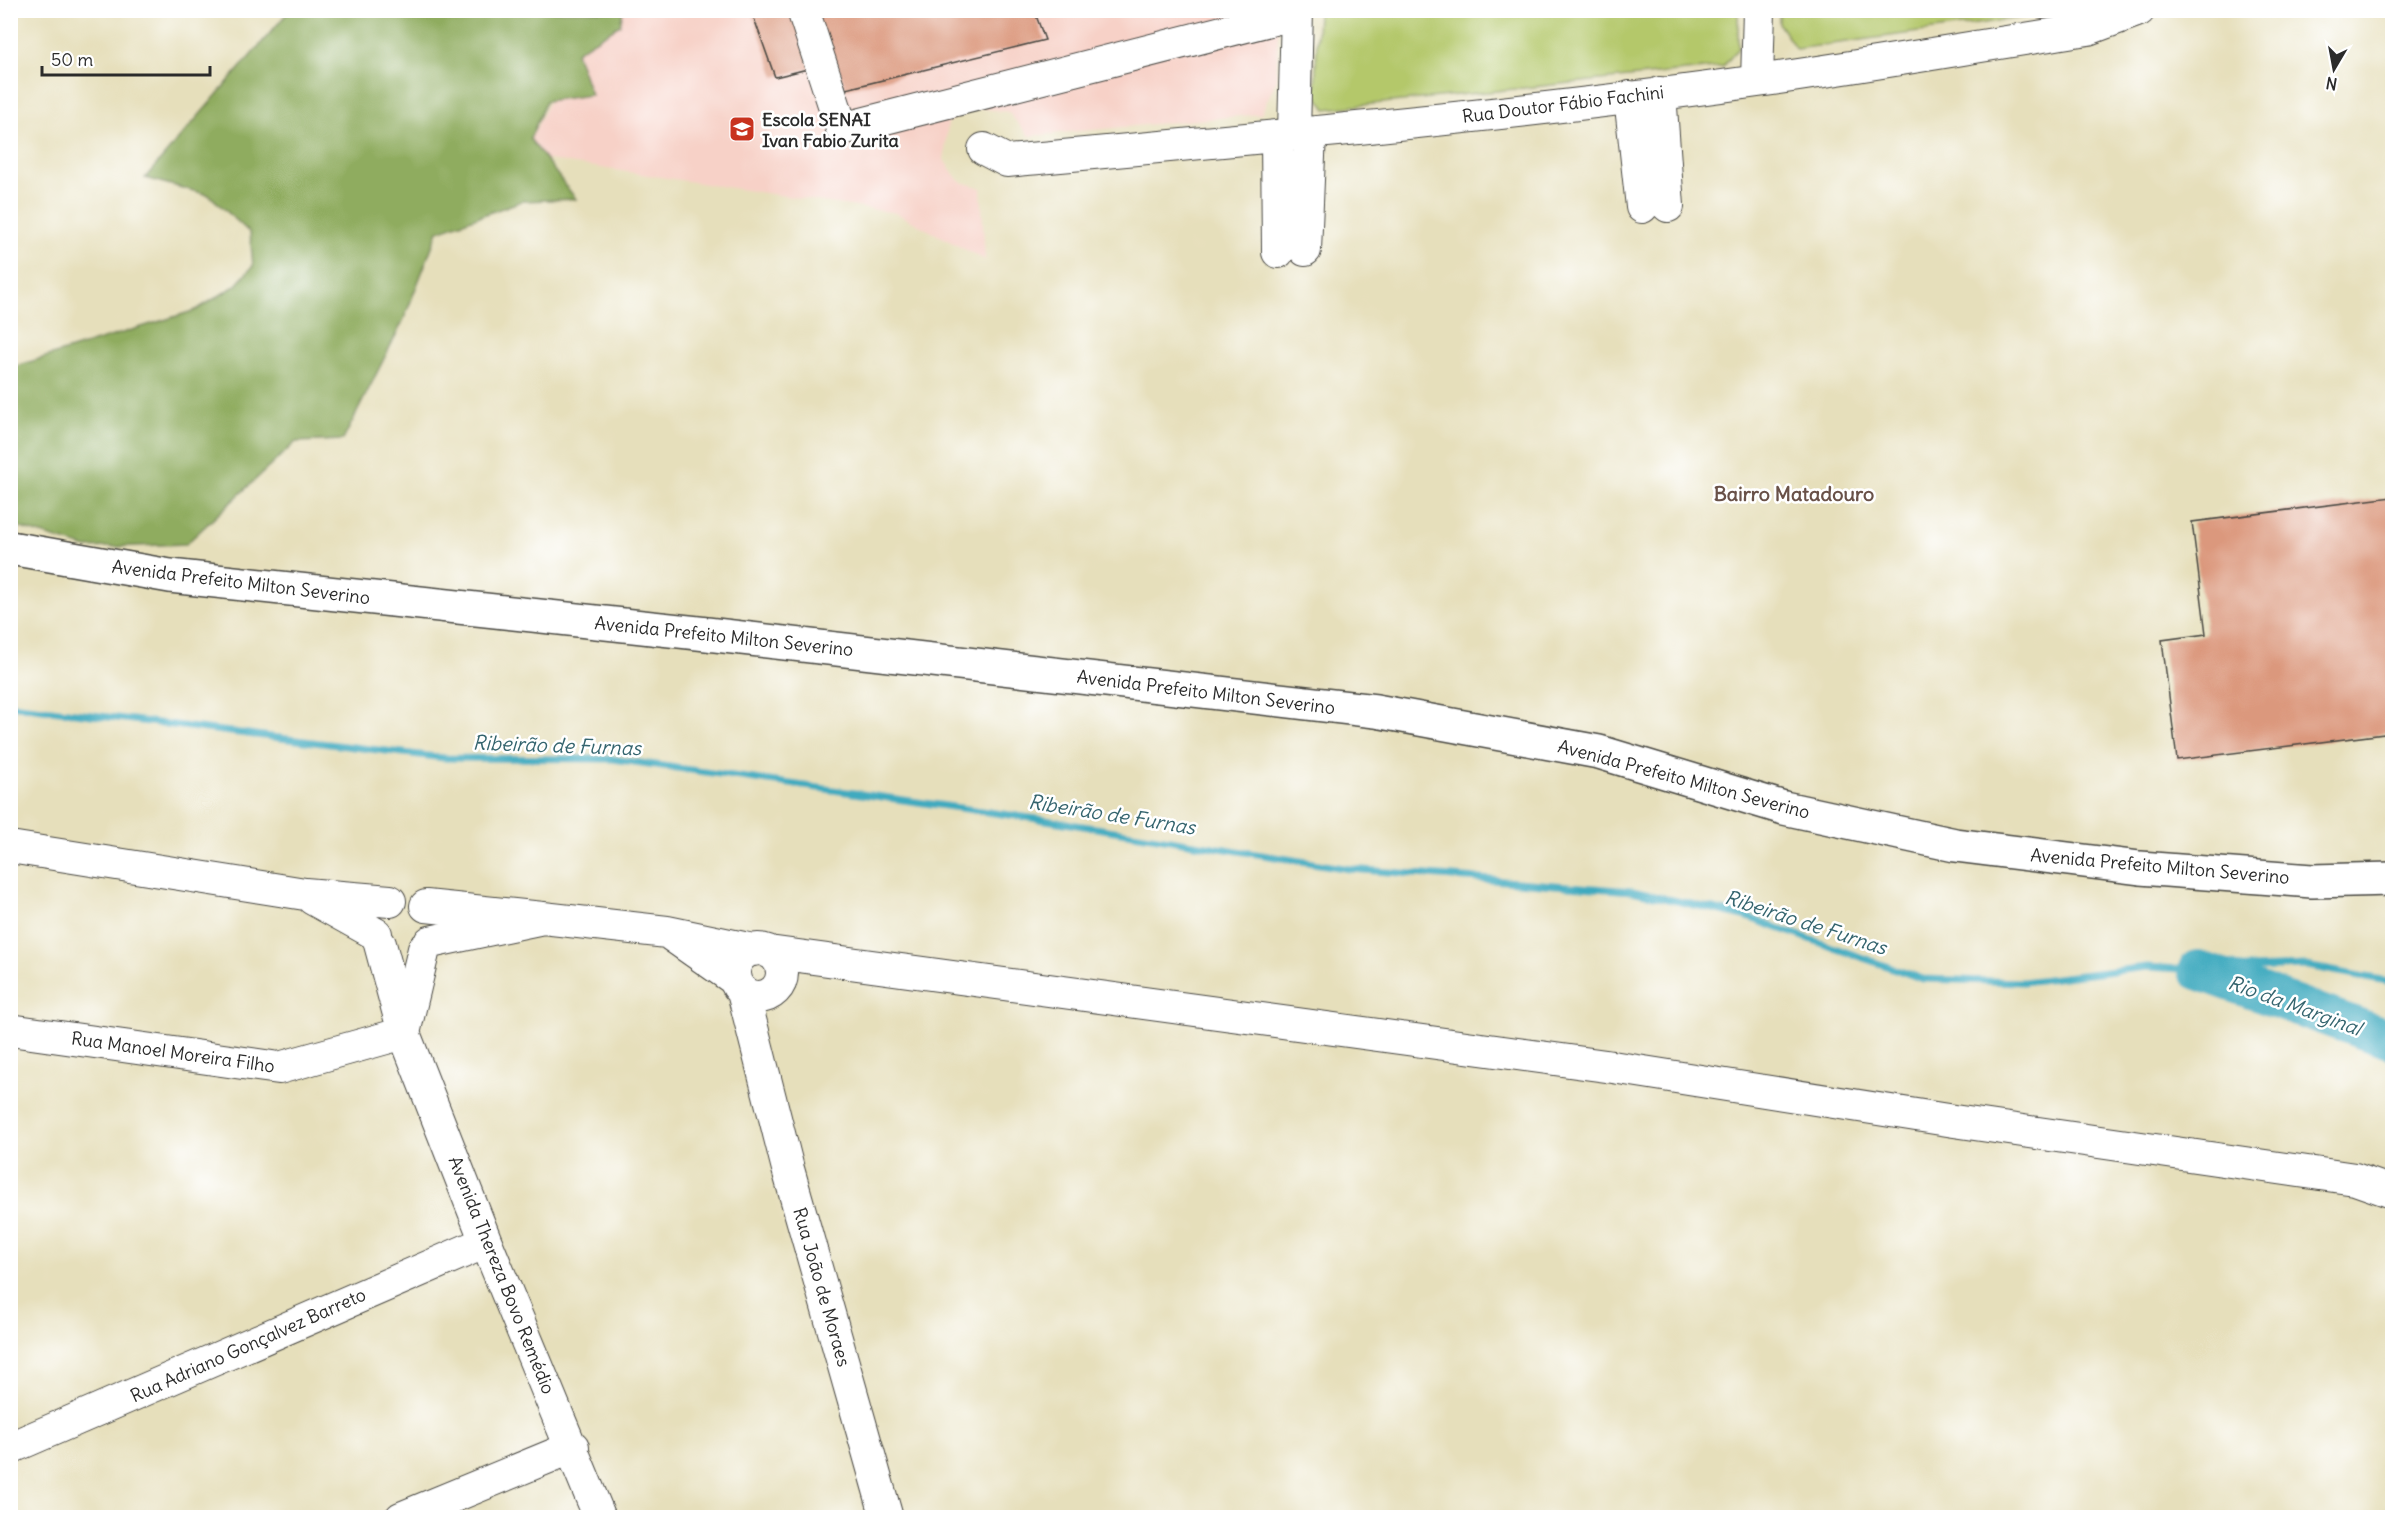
<svg xmlns="http://www.w3.org/2000/svg" width="2403" height="1528" font-family="Delius,sans-serif">
  <style>
    .built { fill: #f7d1c7 }
    .green { fill: #b4c86b; stroke: #707a4b; stroke-width: 1.5 }
    .forest { fill: #8fac5f; stroke: #5d6c45; stroke-width: 1.5 }
    .lines { fill: none; stroke-linecap: round; stroke-linejoin: round }
    .stream { stroke: #3faabf; stroke-width: 7 }
    .river { stroke: #3faabf; stroke-width: 40 }
    .building { fill: #db987d }
    .minor-casing { stroke: #474641; stroke-width: 34 }
    .major-casing { stroke: #474641; stroke-width: 36 }
    .minor { stroke: #fff; stroke-width: 32 }
    .major { stroke: #fff; stroke-width: 33 }
    .labels { text-anchor: middle; dominant-baseline: central; stroke-width: 5; stroke-linejoin: round; paint-order: stroke }
    .street-label { font-size: 18px; fill: #2b2b2b; stroke: #fff }
    .poi-label { font-size: 18px; font-weight: bold; fill: #2b2b2b; stroke: #fff; text-anchor: start }
    .neighbourhood-label { font-size: 20px; font-weight: bold; fill: #695148; stroke: #fff }
    .water-label { font-size: 20px; font-style: italic; fill: #34646e; stroke: #fff }
  </style>
  <rect width="100%" height="100%" fill="#fff"/>
  <filter id="ink" filterUnits="userSpaceOnUse"><feTurbulence type="fractalNoise" baseFrequency=".0167" numOctaves="2"/><feDisplacementMap in="SourceGraphic" scale="12" xChannelSelector="R" yChannelSelector="G"/><feConvolveMatrix kernelMatrix="1 2 1 2 8 2 1 2 1" color-interpolation-filters="sRGB"/></filter>
  <filter id="wash" filterUnits="userSpaceOnUse"><feTurbulence type="fractalNoise" baseFrequency=".008" numOctaves="4" result="noise"/><feDisplacementMap in="SourceGraphic" scale="24" xChannelSelector="R" yChannelSelector="G"/><feGaussianBlur stdDeviation="1.35" result="paint"/><feColorMatrix in="noise" values="0 0 0 0 0 0 0 0 0 0 0 0 0 0 0 0 0 1.4 0 .05"/><feComposite in="paint" operator="in"/></filter>
  <g filter="url(#wash)">
    <rect width="100%" height="100%" fill="#e6dfbb"/>
    <path class="built" d="M 591,11 L 1279,11 L 1276,81 L 1261,114 L 1029,136 L 1008,112 L 973,107 L 948,123 L 944,160 L 959,181 L 981,188 L 985,260 L 896,213 L 523,156 Z"/>
    <path class="green" d="M 1779,10 L 2071,10 L 2071,11 L 1796,49 L 1779,24 Z
      M 1318,11 L 1738,11 L 1738,48 L 1723,67 L 1326,109 L 1315,93 Z"/>
    <path class="forest" d="M 289,11 L 623,11 L 620,25 L 576,52 L 591,95 L 546,101 L 530,139 L 576,199 L 522,201 L 438,231 L 404,319 L 343,440 L 296,442 L 186,544 L 87,548 L 11,525 L 10,368 L 196,310 L 235,286 L 253,266 L 250,233 L 209,195 L 145,178 Z"/>
    <g class="lines">
      <path class="stream" d="M 10,705 L 444,758 L 613,759 L 1052,821 L 1350,869 L 1632,891 L 1744,916 L 1923,979 L 2023,982 L 2147,967 L 2198,970 L 2307,966 L 2392,982"/>
      <path class="river" d="M 2198,970 L 2392,1040"/>
    </g>
    <g id="blocks">
      <path class="building" d="M 751,10 L 1034,10 L 1045,40 L 846,89 L 836,62 L 775,77 Z
        M 2392,497 L 2392,733 L 2177,760 L 2162,640 L 2206,634 L 2192,522 Z"/>
    </g>
  </g>
  <g filter="url(#ink)">
    <use href="#blocks" fill-opacity="0" stroke="#474641" stroke-width="1.5"/>
    <g class="lines">
      <g class="minor-casing">
        <path id="minor" d="M 803,10 L 842,129 L 1297,13
          M 1757,81 L 1759,10
          M 1660,93 L 1668,206
          M 1630,97 L 1642,207
          M 1294,133 L 1297,10
          M 1277,136 L 1278,252
          M 984,149 L 1007,161 C 1258,138 1509,116 1758,81 C 1869,65 1978,46 2088,29 L 2139,10
          M 1305,250 L 1310,133
          M 10,847 L 305,894 L 390,901
          M 313,899 L 376,934
          M 426,906 L 543,918 L 430,942
          M 543,918 L 667,932
          M 380,944 L 404,1033 L 486,1242 L 600,1518
          M734 973a24 24 0 1 1 48 0a24 24 0 1 1-48 0Z
          M 769,952 L 1606,1066 L 1954,1121 L 2355,1179 L 2392,1192
          M 734,979 L 667,932 L 753,950
          M 743,992 L 788,1169 L 887,1518
          M 405,1029 L 424,949
          M 10,1030 L 279,1068 L 404,1033
          M 10,1448 L 486,1242
          M 401,1518 L 573,1447"/>
      </g>
      <g class="major-casing">
        <path id="major" d="M 10,548 L 170,576 L 698,633 L 1376,711 L 1599,752 L 1784,808 L 1955,845 L 2140,868 L 2312,881 L 2392,879"/>
      </g>
      <use href="#minor" class="minor"/>
      <use href="#major" class="major"/>
    </g>
  </g>
  <defs>
    <g id="school-square" transform="scale(1.35)"><rect x="-9" y="-9" width="18" height="18" rx="4" fill="#c8321e" stroke="#fff"/><path d="M0-5L7-2L0 1L-7-2ZM-4 1L0 2.5L4 1V4Q0 6-4 4Z" fill="#fff"/></g>
  </defs>
  <g fill-rule="evenodd">
    <use href="#school-square" x="742" y="129"/>
  </g>
  <g class="labels">
    <g class="street-label">
      <text transform="translate(1563 104) rotate(-7)">Rua Doutor Fábio Fachini</text>
      <text transform="translate(241 582) rotate(7)">Avenida Prefeito Milton Severino</text>
      <text transform="translate(724 636) rotate(6)">Avenida Prefeito Milton Severino</text>
      <text transform="translate(1206 692) rotate(7)">Avenida Prefeito Milton Severino</text>
      <text transform="translate(1684 779) rotate(15)">Avenida Prefeito Milton Severino</text>
      <text transform="translate(2160 866) rotate(5)">Avenida Prefeito Milton Severino</text>
      <text transform="translate(173 1052) rotate(8)">Rua Manoel Moreira Filho</text>
      <text transform="translate(502 1275) rotate(68)">Avenida Thereza Bovo Remédio</text>
      <text transform="translate(822 1287) rotate(74)">Rua João de Moraes</text>
      <text transform="translate(248 1345) rotate(-24)">Rua Adriano Gonçalvez Barreto</text>
    </g>
    <g class="poi-label">
      <text x="762" y="119">Escola SENAI<tspan x="762" dy="21">Ivan Fabio Zurita</tspan></text>
    </g>
    <g class="neighbourhood-label">
      <text x="1794" y="493">Bairro Matadouro</text>
    </g>
    <g class="water-label">
      <text transform="translate(557 745) rotate(2)">Ribeirão de Furnas</text>
      <text transform="translate(1112 814) rotate(9)">Ribeirão de Furnas</text>
      <text transform="translate(1806 922) rotate(18)">Ribeirão de Furnas</text>
      <text transform="translate(2295 1005) rotate(20)">Rio da Marginal</text>
    </g>
  </g>
  <rect width="2403" height="1528" fill="none" stroke="#fff" stroke-width="36"/>
  <g transform="translate(2334 69) rotate(190)" stroke="#ffffff" stroke-width="4.5" paint-order="stroke">
  <path d="M0-4.5L10 22L0 15L-10 22Z" fill="#2b2b2b"/>
  <text y="-9" font-size="16" font-weight="bold" text-anchor="middle" fill="#2b2b2b">N</text>
  </g>
  <path d="M42 66v9h168v-9" fill="none" stroke="#2b2b2b" stroke-width="3"/>
  <text x="51" y="66" font-size="18" fill="#2b2b2b" stroke="#ffffff" stroke-width="4.5" paint-order="stroke">50 m</text>
</svg>
